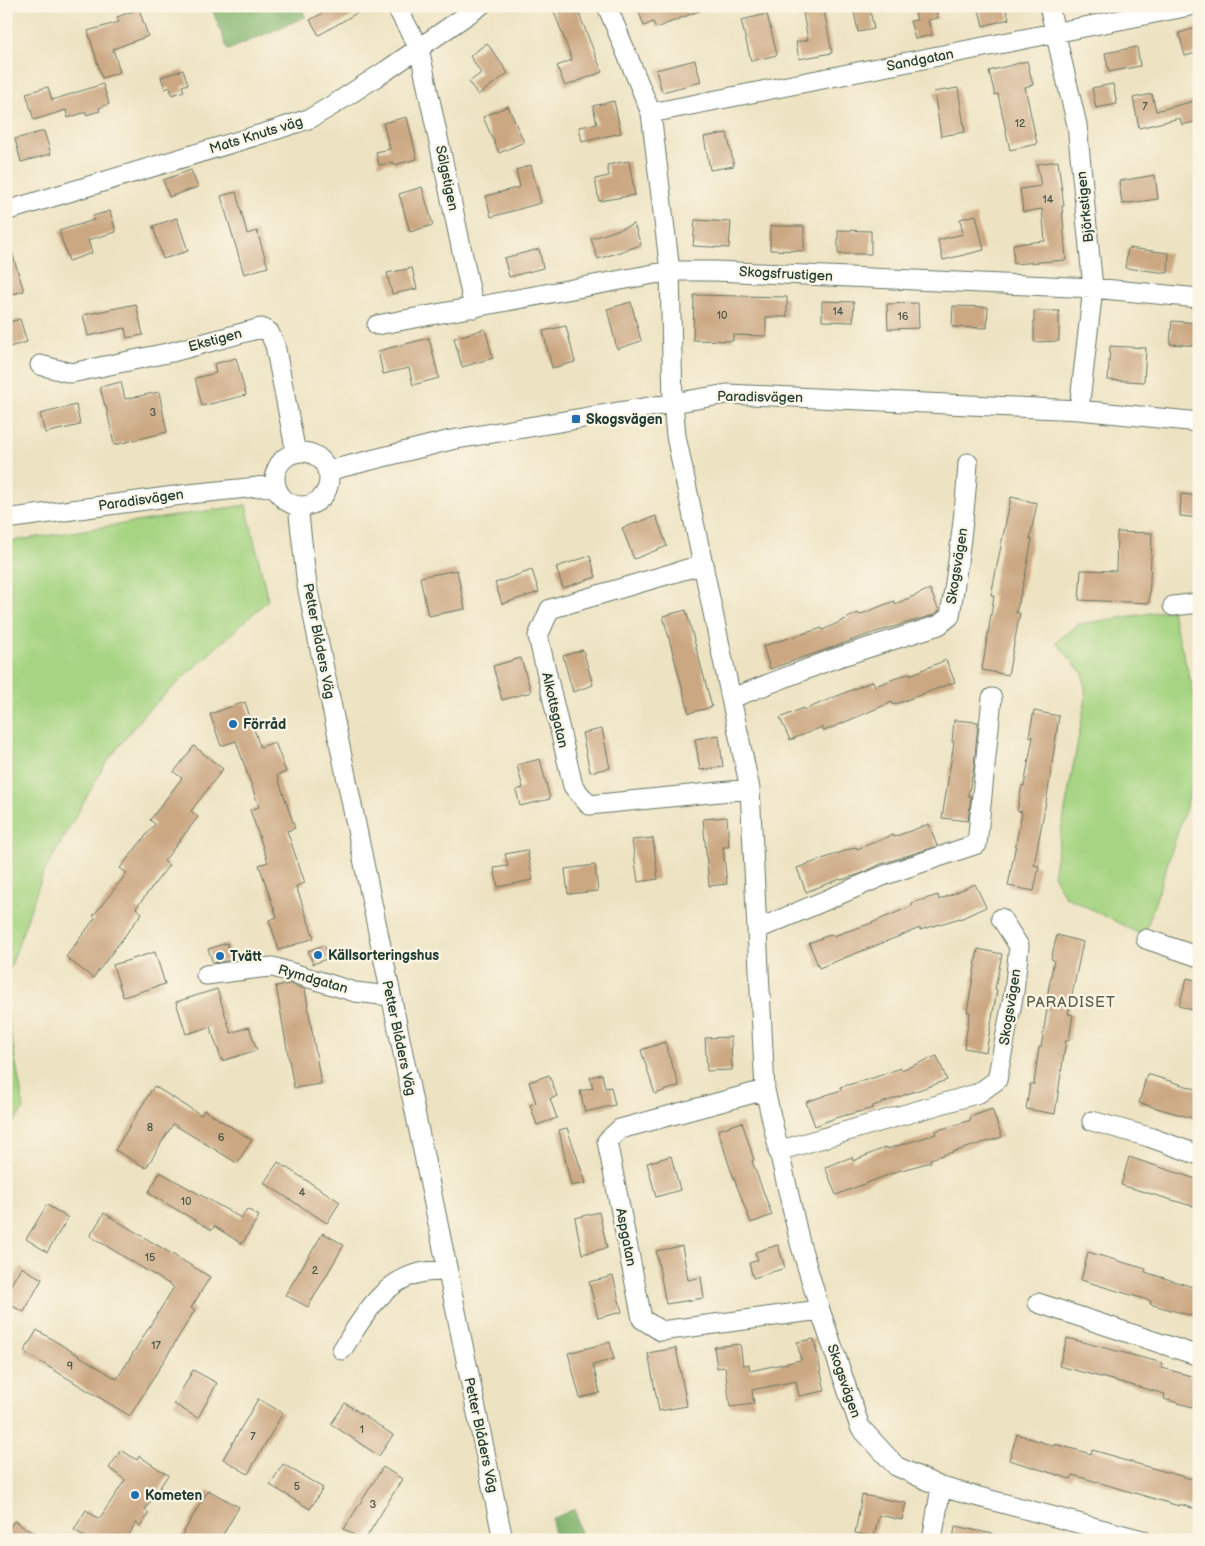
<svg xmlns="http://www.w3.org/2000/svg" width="1205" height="1546" font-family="'Balsamiq Sans',sans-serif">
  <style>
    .green { fill: #a6d482; stroke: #62885b }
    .forest { fill: #84b670; stroke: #527a52 }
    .building { fill: #cba782 }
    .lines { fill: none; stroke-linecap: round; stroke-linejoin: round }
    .minor-casing { stroke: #677766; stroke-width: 21 }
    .minor { stroke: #fff; stroke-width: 19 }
    .poi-dot { fill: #1f6fb2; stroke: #fcf5e5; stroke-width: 2 }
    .labels { text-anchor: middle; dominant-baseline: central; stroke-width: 4.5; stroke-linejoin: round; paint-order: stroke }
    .number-label { font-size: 11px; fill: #4a5848 }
    .street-label { font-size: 14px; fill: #1f3d34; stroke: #fcf5e5 }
    .poi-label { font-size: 14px; font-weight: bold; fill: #1f3d34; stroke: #fcf5e5; text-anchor: start }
    .neighbourhood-label { font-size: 15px; letter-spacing: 1px; fill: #5b624f; stroke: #fcf5e5 }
  </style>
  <rect width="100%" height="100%" fill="#fcf5e5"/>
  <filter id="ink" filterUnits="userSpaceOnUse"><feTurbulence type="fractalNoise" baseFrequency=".02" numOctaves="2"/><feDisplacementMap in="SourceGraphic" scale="10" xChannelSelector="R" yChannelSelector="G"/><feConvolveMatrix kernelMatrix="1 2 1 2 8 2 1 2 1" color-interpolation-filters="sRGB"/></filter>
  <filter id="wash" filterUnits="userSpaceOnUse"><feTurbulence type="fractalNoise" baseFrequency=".0096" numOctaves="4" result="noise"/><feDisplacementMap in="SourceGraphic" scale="20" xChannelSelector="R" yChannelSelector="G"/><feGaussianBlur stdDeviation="1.12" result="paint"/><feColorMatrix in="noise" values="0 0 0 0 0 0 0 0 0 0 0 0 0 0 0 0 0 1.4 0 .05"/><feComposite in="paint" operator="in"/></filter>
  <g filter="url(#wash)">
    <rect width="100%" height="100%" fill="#ede3c2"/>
    <path class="green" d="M 246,505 L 268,600 L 145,713 L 105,764 L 42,876 L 6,980 L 6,542 Z
      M 1171,610 L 1199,711 L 1199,767 L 1144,936 L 1065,896 L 1053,875 L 1086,697 L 1083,674 L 1056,642 L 1079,624 Z
      M 6,1007 L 24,1109 L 6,1132 Z"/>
    <path class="forest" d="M 211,6 L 301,6 L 305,17 L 228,50 Z
      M 575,1509 L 581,1540 L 555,1540 L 552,1519 Z"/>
    <g id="blocks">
      <path class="building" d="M 335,6 L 369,6 L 319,35 L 310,20 Z
        M 552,6 L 576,6 L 602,72 L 565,86 L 557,66 L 572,60 Z
        M 645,6 L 709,6 L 709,7 L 656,28 L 653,22 L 644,26 L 639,12 L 646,9 Z
        M 853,6 L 869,6 L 874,29 L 858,32 Z
        M 913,6 L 935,6 L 938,18 L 928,20 L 932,35 L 915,39 L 910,21 L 917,20 Z
        M 978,6 L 1005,6 L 1009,19 L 983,26 Z
        M 139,9 L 148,36 L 113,49 L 120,72 L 102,78 L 88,31 L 119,22 L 117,17 Z
        M 824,10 L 832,53 L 799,59 L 796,42 L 808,40 L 803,13 Z
        M 767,14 L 777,55 L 751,61 L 741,20 Z
        M 1199,27 L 1199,52 L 1185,56 L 1179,33 Z
        M 487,43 L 508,73 L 478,95 L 469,82 L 481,73 L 470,56 Z
        M 1137,47 L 1140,66 L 1109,72 L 1105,53 Z
        M 695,60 L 701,82 L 662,92 L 656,70 Z
        M 1027,61 L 1033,85 L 1025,87 L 1037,144 L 1010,150 L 998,94 L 995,95 L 989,71 Z
        M 183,70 L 188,84 L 182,86 L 184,91 L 172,95 L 170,87 L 165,89 L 161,77 Z
        M 103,84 L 109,104 L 99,108 L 100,111 L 86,115 L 86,112 L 68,118 L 66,110 L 34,120 L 26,93 L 48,87 L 52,100 Z
        M 1113,84 L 1117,104 L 1096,108 L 1092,88 Z
        M 958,88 L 965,132 L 941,136 L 934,92 Z
        M 1152,94 L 1156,111 L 1194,101 L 1199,121 L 1182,125 L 1180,118 L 1139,128 L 1133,98 Z
        M 614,101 L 621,133 L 582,142 L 579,127 L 597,124 L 593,106 Z
        M 508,106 L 524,142 L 499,153 L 483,117 Z
        M 407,117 L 417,159 L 394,165 L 394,162 L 379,165 L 376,152 L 390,149 L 383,123 Z
        M 44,131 L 51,154 L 21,162 L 15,139 Z
        M 727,133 L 734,166 L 710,170 L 704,137 Z
        M 629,161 L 635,195 L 599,201 L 595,179 L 609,176 L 607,165 Z
        M 1058,161 L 1064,206 L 1062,206 L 1066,260 L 1014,264 L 1013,244 L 1045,241 L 1042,209 L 1023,212 L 1020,189 L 1041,186 L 1037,164 Z
        M 531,165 L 541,203 L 491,217 L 486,196 L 520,187 L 516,170 Z
        M 191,170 L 198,187 L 169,197 L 163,180 Z
        M 1155,175 L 1158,199 L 1122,204 L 1119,181 Z
        M 422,187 L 433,225 L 410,232 L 399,194 Z
        M 236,192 L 247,234 L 257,231 L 268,267 L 244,274 L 221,196 Z
        M 110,211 L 116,232 L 88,240 L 92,253 L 69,261 L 59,231 L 94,220 L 93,216 Z
        M 976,215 L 984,250 L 943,260 L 938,240 L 963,234 L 960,219 Z
        M 177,218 L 188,251 L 163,259 L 153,226 Z
        M 695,220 L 731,222 L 729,248 L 693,246 Z
        M 634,224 L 641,245 L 598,259 L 591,239 Z
        M 770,226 L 804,226 L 804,251 L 770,250 Z
        M 838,230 L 871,231 L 871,254 L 838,254 Z
        M 6,243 L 9,243 L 24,291 L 6,296 Z
        M 1128,248 L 1169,253 L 1168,273 L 1125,268 Z
        M 539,249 L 543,268 L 509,277 L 504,258 Z
        M 412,268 L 417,289 L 392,294 L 387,273 Z
        M 694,295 L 787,297 L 787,317 L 766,317 L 766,336 L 733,335 L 733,341 L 693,340 Z
        M 822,301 L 854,302 L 853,322 L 822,321 Z
        M 631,302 L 641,341 L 617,349 L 607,309 Z
        M 918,303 L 919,328 L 888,329 L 887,304 Z
        M 136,304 L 143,335 L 127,338 L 125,328 L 88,336 L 83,315 Z
        M 953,306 L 988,307 L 987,328 L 952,327 Z
        M 1034,311 L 1059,311 L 1059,341 L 1034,342 Z
        M 20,319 L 27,342 L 9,347 L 6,337 L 6,323 Z
        M 1172,321 L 1199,323 L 1199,346 L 1170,344 Z
        M 566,326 L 575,362 L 552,368 L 543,331 Z
        M 485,329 L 493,358 L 462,367 L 454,338 Z
        M 429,338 L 439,378 L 413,385 L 409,368 L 383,374 L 378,351 Z
        M 1110,346 L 1146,348 L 1144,382 L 1108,380 Z
        M 236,358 L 246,395 L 202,406 L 195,378 L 216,373 L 214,364 Z
        M 121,382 L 125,399 L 159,392 L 167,432 L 114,445 L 106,406 L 105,406 L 100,387 Z
        M 76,405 L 80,425 L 45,433 L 40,414 Z
        M 1181,494 L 1199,496 L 1199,518 L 1180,516 Z
        M 1011,497 L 1037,503 L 1030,539 L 1032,539 L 1025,576 L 1016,613 L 1020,613 L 1008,675 L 982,670 L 994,596 L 991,595 Z
        M 656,516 L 667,546 L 634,559 L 622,528 Z
        M 1117,532 L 1152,533 L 1149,603 L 1079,600 L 1081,570 L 1116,571 Z
        M 590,556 L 596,577 L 563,588 L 556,567 Z
        M 457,570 L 465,609 L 428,616 L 420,577 Z
        M 532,570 L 539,592 L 502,604 L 495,583 Z
        M 930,589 L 939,611 L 934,615 L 876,632 L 770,669 L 763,646 L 822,628 L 823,630 L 858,613 L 859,615 L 894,601 L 895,604 Z
        M 686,610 L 712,707 L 689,713 L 663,616 Z
        M 583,650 L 593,685 L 573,692 L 563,656 Z
        M 521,658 L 531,692 L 502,700 L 493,666 Z
        M 946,660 L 955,682 L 893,705 L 892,702 L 824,731 L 822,727 L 790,740 L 780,718 L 803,708 L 804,710 L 873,681 L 875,686 L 910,673 L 910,675 Z
        M 245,702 L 260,747 L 275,742 L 286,772 L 277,775 L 295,828 L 287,831 L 305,883 L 296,886 L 314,938 L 279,950 L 269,920 L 277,917 L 259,865 L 268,862 L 250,810 L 259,807 L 236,741 L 221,746 L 210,714 Z
        M 1034,711 L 1059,716 L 1048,791 L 1034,865 L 1039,866 L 1034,891 L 1008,886 L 1022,812 L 1017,811 L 1022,785 L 1024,786 L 1033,737 L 1029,736 Z
        M 954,720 L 978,722 L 974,766 L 968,796 L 971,796 L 968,821 L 942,818 L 954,742 L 952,742 Z
        M 602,729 L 610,768 L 590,772 L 582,733 Z
        M 719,735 L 723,767 L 700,770 L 695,739 Z
        M 194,746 L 223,769 L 191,811 L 198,817 L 164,861 L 169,865 L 136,908 L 142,913 L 93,978 L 66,957 L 95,918 L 93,916 L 127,873 L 120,868 L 155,824 L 150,820 L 182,778 L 174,772 Z
        M 540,759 L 550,799 L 520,806 L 516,790 L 523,788 L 517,765 Z
        M 727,817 L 729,847 L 723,847 L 727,884 L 709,886 L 703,819 Z
        M 929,824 L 937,846 L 881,864 L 860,874 L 841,880 L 840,879 L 806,892 L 797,868 L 856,847 L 857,849 L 893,835 L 894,837 Z
        M 653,838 L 658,879 L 638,882 L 632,840 Z
        M 527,850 L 533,880 L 498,887 L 494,868 L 508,866 L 505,854 Z
        M 595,865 L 598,891 L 568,894 L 565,869 Z
        M 975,884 L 986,907 L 960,919 L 960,918 L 920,930 L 920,928 L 819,968 L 809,943 L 832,934 L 833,936 L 869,924 L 912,906 L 912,903 L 938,895 L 939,900 Z
        M 1057,935 L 1083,942 L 1068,1014 L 1073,1015 L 1069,1040 L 1066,1040 L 1055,1114 L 1026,1109 L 1030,1084 L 1034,1084 L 1039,1047 L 1041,1047 L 1049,998 L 1047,997 L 1054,960 L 1051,959 Z
        M 227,943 L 232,960 L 213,963 L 208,949 Z
        M 324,945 L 329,958 L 313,964 L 308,951 Z
        M 978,949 L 1002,954 L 995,989 L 997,990 L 986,1052 L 964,1048 L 970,1012 L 967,1012 Z
        M 155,952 L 165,984 L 123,997 L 113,965 Z
        M 1187,978 L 1199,981 L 1199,1012 L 1179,1006 Z
        M 290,984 L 305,989 L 321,1084 L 294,1088 L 276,986 Z
        M 217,989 L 231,1033 L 249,1027 L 257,1050 L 222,1061 L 210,1027 L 186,1034 L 176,1002 Z
        M 731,1037 L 732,1070 L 707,1071 L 705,1038 Z
        M 665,1042 L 679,1086 L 655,1094 L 641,1050 Z
        M 937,1056 L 947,1080 L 873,1106 L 873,1108 L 835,1118 L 815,1126 L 806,1102 L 841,1090 L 840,1087 L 870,1079 L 901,1068 L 901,1070 Z
        M 602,1074 L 605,1088 L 611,1087 L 615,1105 L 585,1112 L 580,1091 L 593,1088 L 590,1077 Z
        M 1147,1074 L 1199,1090 L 1199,1120 L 1139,1103 Z
        M 549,1075 L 557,1096 L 550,1099 L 557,1118 L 537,1125 L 530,1105 L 536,1103 L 529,1082 Z
        M 154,1086 L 201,1115 L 204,1110 L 252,1140 L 237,1163 L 173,1124 L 146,1168 L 115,1150 Z
        M 992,1109 L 1002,1137 L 930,1159 L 931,1162 L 898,1171 L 836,1195 L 825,1167 L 852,1157 L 853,1161 L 887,1147 L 887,1149 L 936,1134 L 935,1131 L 971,1120 L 970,1117 Z
        M 742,1122 L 754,1160 L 752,1161 L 772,1215 L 751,1223 L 730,1168 L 718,1130 Z
        M 567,1128 L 586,1183 L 571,1186 L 559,1130 Z
        M 671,1156 L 680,1190 L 656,1197 L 647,1163 Z
        M 1129,1157 L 1199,1180 L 1199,1208 L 1121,1185 Z
        M 278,1162 L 340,1202 L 327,1223 L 264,1183 Z
        M 160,1172 L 241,1218 L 247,1209 L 259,1216 L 242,1244 L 214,1226 L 212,1230 L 148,1193 Z
        M 47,1205 L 68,1218 L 47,1252 L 26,1239 Z
        M 599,1212 L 607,1248 L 582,1254 L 575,1218 Z
        M 104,1213 L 210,1277 L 191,1308 L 195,1310 L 130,1416 L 24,1352 L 37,1330 L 117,1379 L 174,1287 L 90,1236 Z
        M 323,1233 L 344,1245 L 308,1307 L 285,1295 Z
        M 778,1245 L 785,1268 L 753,1278 L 749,1263 L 758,1260 L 755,1252 Z
        M 682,1246 L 688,1280 L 701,1277 L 704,1298 L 666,1304 L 656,1251 Z
        M 1088,1252 L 1146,1269 L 1145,1272 L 1199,1289 L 1199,1318 L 1150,1304 L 1151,1301 L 1081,1280 Z
        M 21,1267 L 42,1279 L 24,1312 L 6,1303 L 6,1293 Z
        M 613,1276 L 622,1312 L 598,1318 L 589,1282 Z
        M 1067,1338 L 1163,1363 L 1162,1368 L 1199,1378 L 1199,1409 L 1164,1399 L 1165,1394 L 1059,1366 Z
        M 814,1339 L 825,1391 L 799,1396 L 796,1381 L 752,1390 L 754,1404 L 730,1407 L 725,1367 L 717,1368 L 714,1347 L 740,1344 L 743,1365 L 749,1364 L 750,1371 L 801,1360 L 797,1342 Z
        M 610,1342 L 614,1359 L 593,1365 L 600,1393 L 580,1398 L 568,1353 Z
        M 676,1348 L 687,1406 L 659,1411 L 648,1353 Z
        M 193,1370 L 217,1383 L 198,1418 L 174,1404 Z
        M 258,1399 L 283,1413 L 248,1474 L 223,1459 Z
        M 345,1403 L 393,1435 L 379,1456 L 331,1424 Z
        M 1017,1434 L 1054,1446 L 1055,1444 L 1091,1454 L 1092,1450 L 1117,1457 L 1116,1458 L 1199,1481 L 1199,1510 L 1179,1504 L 1179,1506 L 1073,1475 L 1071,1479 L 1009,1460 Z
        M 121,1450 L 137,1460 L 139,1456 L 168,1475 L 145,1510 L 149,1513 L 141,1526 L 136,1523 L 126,1540 L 90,1540 L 74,1530 L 86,1510 L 99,1519 L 125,1480 L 109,1468 Z
        M 283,1464 L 323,1488 L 310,1509 L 270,1485 Z
        M 383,1467 L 402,1479 L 365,1540 L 362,1540 L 344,1529 Z
        M 208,1490 L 239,1507 L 220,1540 L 179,1540 Z
        M 862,1495 L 906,1503 L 902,1520 L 879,1515 L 874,1537 L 855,1533 Z
        M 14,1521 L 44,1540 L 6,1540 L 6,1532 Z
        M 955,1526 L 993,1534 L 993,1540 L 953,1540 Z"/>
    </g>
  </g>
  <g filter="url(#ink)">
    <use href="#blocks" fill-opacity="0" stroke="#677766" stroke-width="1"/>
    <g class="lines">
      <g class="minor-casing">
        <path id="minor" d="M 396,6 L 419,48 L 474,308
          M 607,6 L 651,113 L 670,271 L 673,402 L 676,436 L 750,789 L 765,1090 L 800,1243 L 820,1310 L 860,1427 L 896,1466 L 941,1487 L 1142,1540
          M 1049,6 L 1077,125 L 1093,288 L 1079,410
          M 651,113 L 1190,6
          M 6,211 L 275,130 L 311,118 L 333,105 L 387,70 L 480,6
          M 377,325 L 670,271 L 715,271 L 1093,288 L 1199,298
          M 40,365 L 71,373 L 172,352 L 261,328 L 269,332 L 275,345 L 296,453
          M275 479a27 27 0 1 1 54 0a27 27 0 1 1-54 0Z
          M 327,471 L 451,440 L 727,394 L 1079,410 L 1199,422
          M 298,506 L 307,586 L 503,1540
          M 6,519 L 189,494 L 276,485
          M 704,564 L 550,609 L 538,636 L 573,786 L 589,805 L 750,789
          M 1173,606 L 1199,603
          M 732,698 L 833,659 L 939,625 L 950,616 C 958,565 965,514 968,463
          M 758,929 L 885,875 L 977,844 L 992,698
          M 1146,939 L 1199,957
          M 206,975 L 260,968 L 273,967 L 355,992 L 390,996
          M 765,1090 L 620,1129 L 607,1141 L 642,1319 L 661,1331 L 820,1310
          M 1092,1121 L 1149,1137 L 1199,1155
          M 778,1151 L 979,1093 L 997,1080 L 1014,992 L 1019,946 L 1001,918
          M 1038,1303 L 1199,1356
          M 342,1350 C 361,1320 382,1281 420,1273 C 428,1271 438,1271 447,1271
          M 932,1540 L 941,1487"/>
      </g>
      <use href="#minor" class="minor"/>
    </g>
  </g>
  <g class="poi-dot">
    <rect x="571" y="414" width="10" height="10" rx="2.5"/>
    <circle cx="233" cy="724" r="5"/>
    <circle cx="318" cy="955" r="5"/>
    <circle cx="220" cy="956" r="5"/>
    <circle cx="135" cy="1495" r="5"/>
  </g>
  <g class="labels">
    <g class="number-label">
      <text x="1145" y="106">7</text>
      <text x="1020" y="123">12</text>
      <text x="1048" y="199">14</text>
      <text x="838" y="311">14</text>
      <text x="722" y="315">10</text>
      <text x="903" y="316">16</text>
      <text x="153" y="412">3</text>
      <text x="150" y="1127">8</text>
      <text x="221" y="1137">6</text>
      <text x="302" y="1192">4</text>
      <text x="186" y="1201">10</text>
      <text x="150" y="1257">15</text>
      <text x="315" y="1270">2</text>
      <text x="156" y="1345">17</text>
      <text x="70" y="1366">9</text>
      <text x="362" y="1429">1</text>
      <text x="253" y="1436">7</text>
      <text x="297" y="1486">5</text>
      <text x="373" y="1504">3</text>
    </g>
    <g class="street-label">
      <text transform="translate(920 60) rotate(-11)">Sandgatan</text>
      <text transform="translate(256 135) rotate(-17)">Mats Knuts väg</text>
      <text transform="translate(447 178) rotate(78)">Sälgstigen</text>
      <text transform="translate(1085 207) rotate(-96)">Björkstigen</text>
      <text transform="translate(786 274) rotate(3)">Skogsfrustigen</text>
      <text transform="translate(215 340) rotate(-15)">Ekstigen</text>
      <text transform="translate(760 397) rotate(1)">Paradisvägen</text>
      <text transform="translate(141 500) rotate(-8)">Paradisvägen</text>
      <text transform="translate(957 566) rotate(-81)">Skogsvägen</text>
      <text transform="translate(319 641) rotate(79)">Petter Blåders Väg</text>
      <text transform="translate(555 710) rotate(77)">Alkottsgatan</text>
      <text transform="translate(313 979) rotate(16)">Rymdgatan</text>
      <text transform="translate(1010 1007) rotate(-81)">Skogsvägen</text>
      <text transform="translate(399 1038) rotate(78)">Petter Blåders Väg</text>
      <text transform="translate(626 1237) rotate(79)">Aspgatan</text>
      <text transform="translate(844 1381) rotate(71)">Skogsvägen</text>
      <text transform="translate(481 1435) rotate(78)">Petter Blåders Väg</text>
    </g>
    <g class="poi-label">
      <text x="586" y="419">Skogsvägen</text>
      <text x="243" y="724">Förråd</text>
      <text x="328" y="955">Källsorteringshus</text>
      <text x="230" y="956">Tvätt</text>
      <text x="145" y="1495">Kometen</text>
    </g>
    <g class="neighbourhood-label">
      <text x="1071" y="1002">PARADISET</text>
    </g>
  </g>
  <rect width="1205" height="1546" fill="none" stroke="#fcf5e5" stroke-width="25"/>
</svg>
